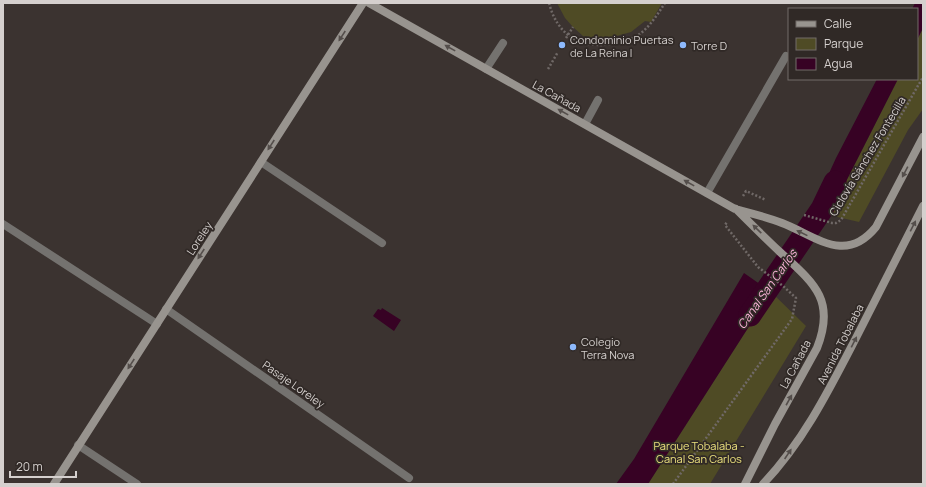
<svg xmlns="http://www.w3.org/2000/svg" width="926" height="487" font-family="Manrope,sans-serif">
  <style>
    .green { fill: #4f4b25 }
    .water { fill: #370224 }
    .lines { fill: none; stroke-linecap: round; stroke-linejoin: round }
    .canal { stroke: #370224; stroke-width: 23 }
    .path { stroke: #706967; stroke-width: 2.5; stroke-dasharray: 2 2; stroke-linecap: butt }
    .service { stroke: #74726f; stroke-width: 8 }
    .minor { stroke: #74726f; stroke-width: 8 }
    .secondary { stroke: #98948f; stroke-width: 8 }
    .oneway { fill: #544e4b }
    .poi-dot { fill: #8db9fc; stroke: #302926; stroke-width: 1.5 }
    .labels { text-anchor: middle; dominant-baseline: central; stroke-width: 3.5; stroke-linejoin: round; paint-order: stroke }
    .poi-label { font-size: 11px; fill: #d5d0ce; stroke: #302926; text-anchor: start }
    .street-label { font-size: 11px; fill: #d5d0ce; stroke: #302926 }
    .park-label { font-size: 11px; fill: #ebe07d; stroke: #302926 }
    .water-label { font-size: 12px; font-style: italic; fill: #fbb3d9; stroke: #302926 }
  </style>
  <rect width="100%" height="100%" fill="#3b3330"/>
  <path class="green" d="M 557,3 L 662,3 L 651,22 L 645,21 L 631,32 L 613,37 L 598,39 L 583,36 L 573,27 L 565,18 Z
    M 923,28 L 923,109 L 908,130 L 859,222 L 829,215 L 898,79 L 917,79 L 917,40 Z
    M 771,292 L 806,326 L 710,484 L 648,484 Z"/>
  <path class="water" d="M 915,3 L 923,3 L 923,28 L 917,40 L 917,9 L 912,9 Z
    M 877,79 L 898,79 L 829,215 L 815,204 L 836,158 Z
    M 744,273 L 771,292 L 648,484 L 616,484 L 634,459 Z
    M 382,308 L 401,320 L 394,331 L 373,316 L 378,309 L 381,310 Z"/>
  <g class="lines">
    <path class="canal" d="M 750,315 L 822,209 L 835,182"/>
    <path class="path" d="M 549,3 C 557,34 579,49 611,44 C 619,43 628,41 635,37 C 648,30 657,15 665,3
      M 566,38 L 573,27
      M 548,69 L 558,52
      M 743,196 L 746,191 L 766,200
      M 804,215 L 832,223 L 836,223 L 841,220 L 923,77
      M 673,484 L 792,319 L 796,298 L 783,286 L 758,267 L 725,225 L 727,222"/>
    <path class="service" d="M 486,69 L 503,43
      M 585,124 L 598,100
      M 707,193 L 786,56"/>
    <path class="minor" d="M 261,162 L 382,243
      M 3,224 L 157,324
      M 166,309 L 409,478
      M 78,445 L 137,484"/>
    <path class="secondary" d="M 369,3 L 735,209 C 750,213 767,217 782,223 C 816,236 845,265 876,227 L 923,137
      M 736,209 C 751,224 765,238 780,252 C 814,283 836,300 817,348 L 775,424 L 745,484
      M 54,484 L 363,3
      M 763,484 C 804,441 830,388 857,336 C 879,292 901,249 923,206"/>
  </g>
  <defs><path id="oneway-solid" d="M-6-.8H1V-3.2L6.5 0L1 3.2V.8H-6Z"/></defs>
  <g class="oneway">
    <use href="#oneway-solid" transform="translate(342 36) rotate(123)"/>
    <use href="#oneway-solid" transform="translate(450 48) rotate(-151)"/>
    <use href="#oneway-solid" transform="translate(563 112) rotate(-151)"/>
    <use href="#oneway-solid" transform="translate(271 145) rotate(123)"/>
    <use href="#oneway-solid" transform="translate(905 172) rotate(118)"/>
    <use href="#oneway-solid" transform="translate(689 183) rotate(-151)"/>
    <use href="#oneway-solid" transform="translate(913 226) rotate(-63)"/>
    <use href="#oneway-solid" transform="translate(757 229) rotate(-136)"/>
    <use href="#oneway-solid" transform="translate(802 233) rotate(-154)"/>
    <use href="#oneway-solid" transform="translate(201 254) rotate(123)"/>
    <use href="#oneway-solid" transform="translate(854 342) rotate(-63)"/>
    <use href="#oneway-solid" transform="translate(131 364) rotate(123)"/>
    <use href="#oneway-solid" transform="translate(789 400) rotate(-61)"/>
    <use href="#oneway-solid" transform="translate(788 454) rotate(-56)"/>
  </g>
  <g class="poi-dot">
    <circle cx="562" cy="45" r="4"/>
    <circle cx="683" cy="45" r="4"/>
    <circle cx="573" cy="347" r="4"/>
  </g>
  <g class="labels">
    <g class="poi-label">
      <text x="570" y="39">Condominio Puertas<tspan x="570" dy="13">de La Reina I</tspan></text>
      <text x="691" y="45">Torre D</text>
      <text x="581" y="341">Colegio<tspan x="581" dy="13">Terra Nova</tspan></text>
    </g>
    <g class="street-label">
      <text transform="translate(557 96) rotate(29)">La Cañada</text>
      <text transform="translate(867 156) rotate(-59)">Ciclovía Sánchez Fontecilla</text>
      <text transform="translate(199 238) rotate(-57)">Loreley</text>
      <text transform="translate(840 344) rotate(-63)">Avenida Tobalaba</text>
      <text transform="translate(795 364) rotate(-62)">La Cañada</text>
      <text transform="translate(294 384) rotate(35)">Pasaje Loreley</text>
    </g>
    <g class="park-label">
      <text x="699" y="445">Parque Tobalaba -<tspan x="699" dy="13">Canal San Carlos</tspan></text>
    </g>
    <g class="water-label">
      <text transform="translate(767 289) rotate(-55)">Canal San Carlos</text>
    </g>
  </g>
  <rect width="926" height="487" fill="none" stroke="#d5d0ce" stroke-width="8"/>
  <rect x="788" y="8" width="130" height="72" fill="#302926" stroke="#726c69"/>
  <rect x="796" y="21" width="20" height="6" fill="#98948f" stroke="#726c69"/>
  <text x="824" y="28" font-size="12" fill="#d5d0ce">Calle</text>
  <rect x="796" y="38" width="20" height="12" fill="#4f4b25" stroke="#726c69"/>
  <text x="824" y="48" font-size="12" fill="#d5d0ce">Parque</text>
  <rect x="796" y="58" width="20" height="12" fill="#370224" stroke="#726c69"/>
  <text x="824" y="68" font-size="12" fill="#d5d0ce">Agua</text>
  <path d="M10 471v6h66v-6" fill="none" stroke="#d5d0ce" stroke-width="2"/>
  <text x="16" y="471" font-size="12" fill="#d5d0ce" stroke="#302926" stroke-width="3" paint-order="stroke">20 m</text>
</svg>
